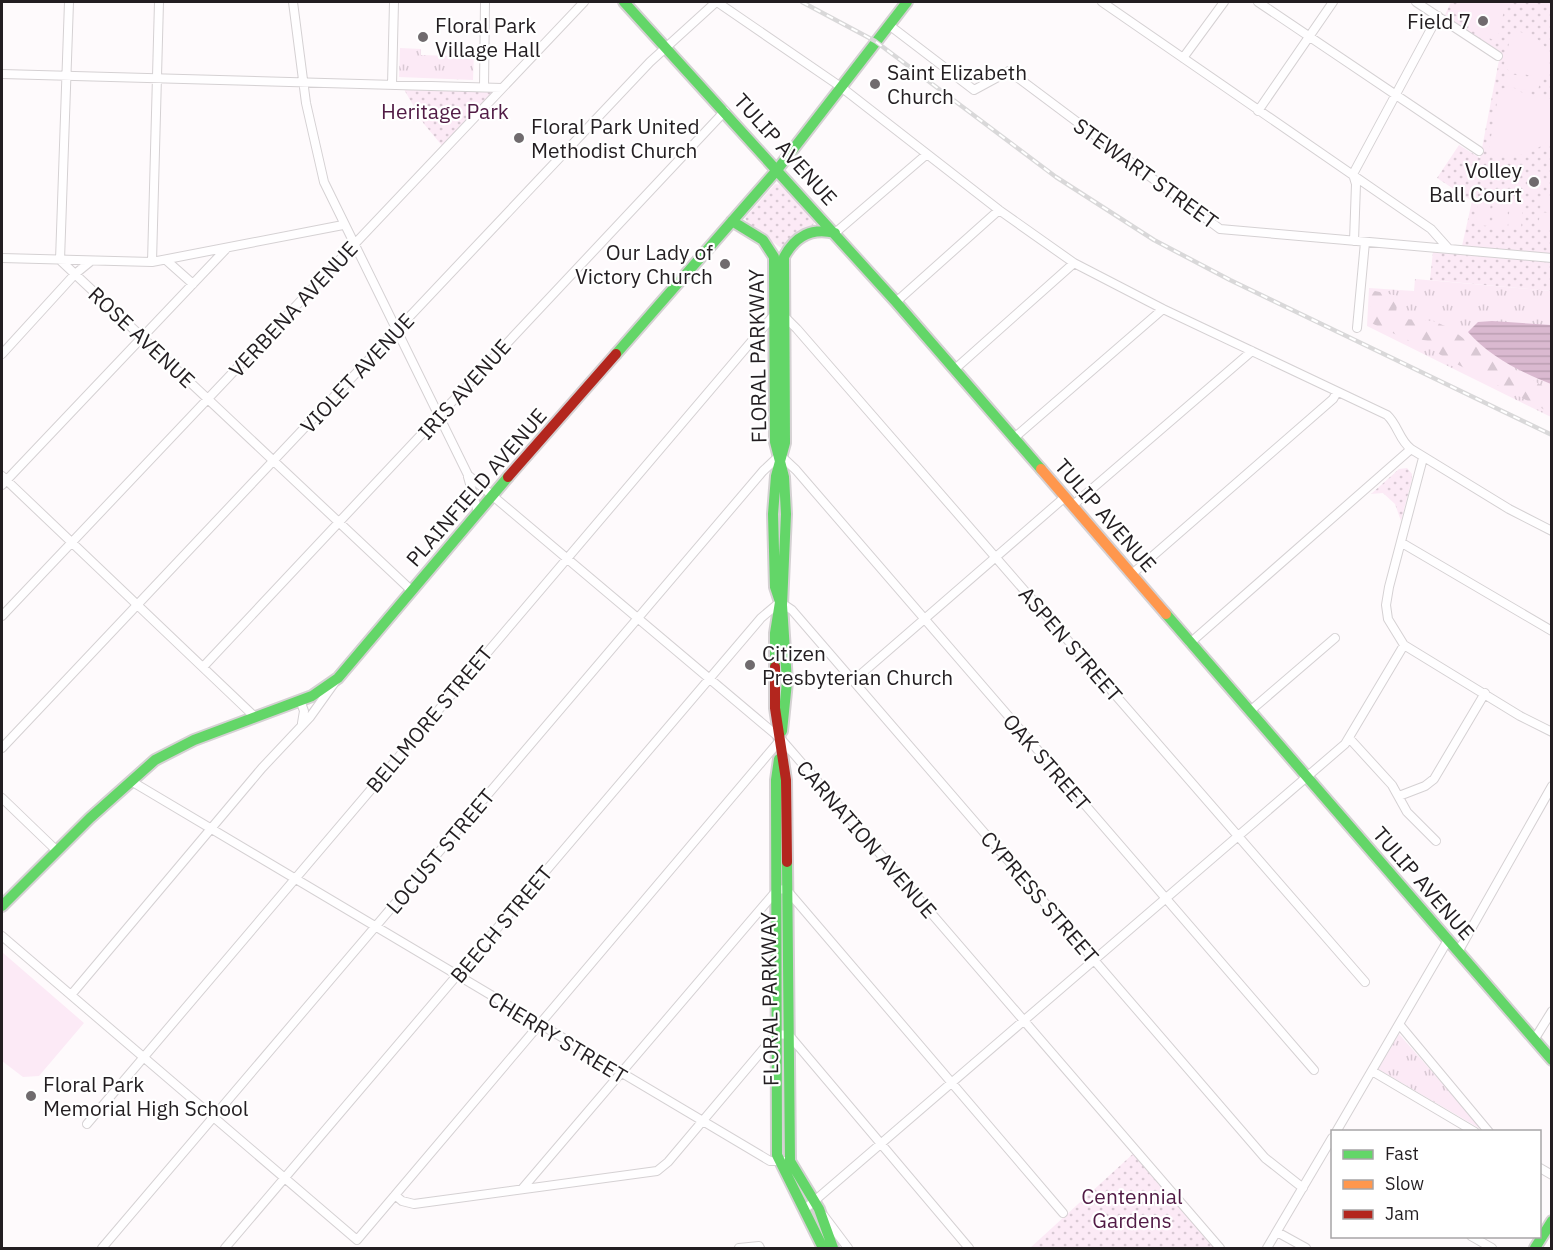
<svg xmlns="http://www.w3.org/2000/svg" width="1553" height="1250" font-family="'IBM Plex Sans',sans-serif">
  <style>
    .grass { fill: url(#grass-tufts) }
    .forest { fill: url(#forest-firs) }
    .park { fill: url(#park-dots) }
    .pitch { fill: #fceaf6 }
    .water { fill: url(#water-rules) }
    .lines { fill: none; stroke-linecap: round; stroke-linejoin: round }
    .street-casing { stroke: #d5d1d3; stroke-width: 10 }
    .fast-casing { stroke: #d5d1d3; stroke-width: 14 }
    .slow-casing { stroke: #d5d1d3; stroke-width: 14 }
    .jam-casing { stroke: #d5d1d3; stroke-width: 14 }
    .street { stroke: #fffeff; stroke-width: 8 }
    .fast { stroke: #63d668; stroke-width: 10 }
    .slow { stroke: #ff974d; stroke-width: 10 }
    .jam { stroke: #b3261e; stroke-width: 10 }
    .rail-casing { stroke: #d9d8d9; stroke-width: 4.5 }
    .rail { stroke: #fff; stroke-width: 2; stroke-dasharray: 7; stroke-linecap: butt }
    .poi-dot { fill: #706b6e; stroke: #fff; stroke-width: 2 }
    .labels { text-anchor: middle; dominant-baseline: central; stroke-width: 4.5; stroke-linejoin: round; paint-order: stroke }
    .poi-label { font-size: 21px; fill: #231e21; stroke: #fff; text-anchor: start }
    .park-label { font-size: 21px; fill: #511b45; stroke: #fff }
    .street-label { font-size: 21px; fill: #231e21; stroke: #fff }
  </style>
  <defs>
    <pattern id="grass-tufts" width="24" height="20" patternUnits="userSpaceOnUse" patternTransform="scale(1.5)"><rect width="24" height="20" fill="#fceaf6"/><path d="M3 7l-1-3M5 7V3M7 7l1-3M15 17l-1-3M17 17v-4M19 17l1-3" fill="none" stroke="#d8c8d3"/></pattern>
    <pattern id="forest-firs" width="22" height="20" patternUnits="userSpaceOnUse" patternTransform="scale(1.5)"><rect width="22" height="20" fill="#fceaf6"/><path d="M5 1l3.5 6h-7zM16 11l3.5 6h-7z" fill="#d8c8d3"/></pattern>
    <pattern id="park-dots" width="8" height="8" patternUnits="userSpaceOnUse" patternTransform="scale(1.5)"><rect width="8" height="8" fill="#fceaf6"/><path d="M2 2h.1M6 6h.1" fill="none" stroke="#d8c8d3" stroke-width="1.8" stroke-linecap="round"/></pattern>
    <pattern id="water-rules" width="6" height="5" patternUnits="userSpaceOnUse" patternTransform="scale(1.5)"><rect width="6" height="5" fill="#dab9d0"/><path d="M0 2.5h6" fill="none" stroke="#bb9fb2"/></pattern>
  </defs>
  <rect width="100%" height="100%" fill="#fefafc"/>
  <path class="grass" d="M 400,48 L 421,49 L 421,55 L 453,56 L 454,50 L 474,51 L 473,80 L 399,77 Z
    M 1415,279 L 1551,291 L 1551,417 L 1367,326 L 1369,288 L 1414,291 Z
    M 1399,1034 L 1484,1131 L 1378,1069 Z"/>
  <path class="forest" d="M 1375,291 L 1398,296 L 1396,313 L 1405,319 L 1433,321 L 1450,328 L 1468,342 L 1551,391 L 1551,413 L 1447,359 L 1433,350 L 1432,342 L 1419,339 L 1414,343 L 1369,322 L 1371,293 Z"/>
  <path class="park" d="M 1451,2 L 1551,2 L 1551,291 L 1430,280 L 1433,251 L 1447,253 L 1462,246 L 1472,201 L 1437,178 L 1459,145 L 1480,158 L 1500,55 L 1444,17 Z
    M 402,86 L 499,89 L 444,148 L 424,124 Z
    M 775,184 L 784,185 L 814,219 L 814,224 L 795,234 L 781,248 L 748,224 L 745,218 Z
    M 1407,468 L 1412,474 L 1412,479 L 1401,521 L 1395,504 L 1383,493 L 1371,494 L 1399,469 Z
    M 1135,1152 L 1220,1248 L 1030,1248 Z"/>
  <path class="pitch" d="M 1458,2 L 1506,2 L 1498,37 L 1493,40 L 1475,31 L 1453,12 Z
    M 1512,30 C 1543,37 1553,46 1547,79 L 1509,71 L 1504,65 Z
    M 1506,73 L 1540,80 L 1538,92 L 1504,86 Z
    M 1504,88 L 1551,99 L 1551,139 C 1531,155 1514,159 1488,154 L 1499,91 Z
    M 1530,170 L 1541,172 L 1538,194 L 1526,192 Z
    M 1542,195 L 1551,196 L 1551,211 L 1540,210 Z
    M 1478,198 L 1491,199 L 1489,226 L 1476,225 Z
    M 1494,199 L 1507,200 L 1505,228 L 1492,227 Z
    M 1510,200 L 1523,201 L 1521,229 L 1508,228 Z
    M 1540,212 L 1551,213 L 1551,229 L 1538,228 Z
    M 2,952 L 84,1023 L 39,1076 L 23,1077 L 2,1061 Z"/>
  <path class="water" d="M 1492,321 L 1551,325 L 1551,384 C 1522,373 1489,356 1468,332 L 1478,322 Z"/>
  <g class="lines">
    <g class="street-casing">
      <path id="street" d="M 69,2 L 60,260 L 412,591
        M 293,2 L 306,103 L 324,182 L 468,475 L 781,739 L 1220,1248
        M 717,2 L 841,87 L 999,210 L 1074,263 L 1163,309 L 1387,415 C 1398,425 1399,440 1411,449 L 1509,509 L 1552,531
        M 1102,2 L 1431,229 L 1448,248
        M 1258,2 L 1479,151
        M 1416,2 L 1498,56
        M 889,25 L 974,90 L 1009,71 L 1220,229 L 1552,258
        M 1183,58 L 1224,2
        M 2,74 L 502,88
        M 392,85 L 394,2
        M 484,87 L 485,2
        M 1258,111 L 1333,2
        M 835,233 L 927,154
        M 1354,241 L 1356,184 L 1353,174 L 1438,16
        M 2,258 L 152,262 L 343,225
        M 166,260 L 193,284
        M 152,262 L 159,2
        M 896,302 L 999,210
        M 1357,328 L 1365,242
        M 2,354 L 75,274 L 91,261
        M 955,369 L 1074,263
        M 1014,438 L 1163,309
        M 1423,458 L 1389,587 L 1386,605 L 1388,619 L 1404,645 L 1520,716 L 1552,732
        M 2,476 L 255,717
        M 468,477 L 478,512
        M 2,485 L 226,249
        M 1072,506 L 1252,351
        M 1402,543 L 1552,631
        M 1132,574 L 1333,399 L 1337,392
        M 2,616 L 584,2
        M 1190,643 L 1411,449
        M 203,667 L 725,111
        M 853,681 L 1065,497
        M 300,700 L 304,711 L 302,723
        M 1250,711 L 1335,638
        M 1350,739 L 1392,785 L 1407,812 L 1436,841
        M 2,748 L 650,62 L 716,2
        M 131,781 L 770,1161 L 784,1161
        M 1399,796 L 1425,786 L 1434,779 L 1485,693
        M 2,798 L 56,850
        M 2,936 L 357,1240 L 781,739
        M 1458,952 L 1552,786
        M 71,995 L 262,768 L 310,717 L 335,682
        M 1399,1024 L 1489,1132
        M 1534,1040 L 1552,1011
        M 1372,1071 L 1475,1132
        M 87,1124 L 773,316 L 784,316 L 797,329 L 1365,982
        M 1336,1132 L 1448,940
        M 1540,1168 L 1552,1175
        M 522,1189 L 777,890 L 786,889 L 1063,1213
        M 395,1195 L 402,1201 L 414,1204 L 657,1171 L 668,1162 L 776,1034 L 789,1035 L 969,1248
        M 805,1209 L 1345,744 L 1404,645
        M 824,1216 L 848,1248
        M 1277,1232 L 1306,1248
        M 1471,1236 L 1492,1248
        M 102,1248 L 763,471 L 780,455 L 796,470 L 1314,1070
        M 225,1248 L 761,618 L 780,602 L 792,610 L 1265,1158 L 1303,1188
        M 739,1248 L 759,1246 L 760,1248
        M 1267,1248 L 1332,1138"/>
    </g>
    <g class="fast-casing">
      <path id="fast" d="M 624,2 L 896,302 L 1041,469
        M 732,221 L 763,240 L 774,257 L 775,442 L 784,477 L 786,514 L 782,605 L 787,682 L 782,731
        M 616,354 L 777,170 L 907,2
        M 1166,614 L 1552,1060
        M 775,667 L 775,633 L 780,602 L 775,587 L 773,514 L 776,476 L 785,443 L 784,257 C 795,236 812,227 835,233
        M 779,759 L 776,780 L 777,1155 L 823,1248
        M 787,862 L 790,1161 L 819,1209 L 833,1248
        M 2,906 L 90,818 L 155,760 L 194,740 L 312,696 L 338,678 L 508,477
        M 1535,1248 L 1552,1221"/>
    </g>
    <g class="slow-casing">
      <path id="slow" d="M 1041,469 L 1166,614"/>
    </g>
    <g class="jam-casing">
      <path id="jam" d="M 508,477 L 616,354
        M 775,667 L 775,708 L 786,780 L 787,862"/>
    </g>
    <use href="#street" class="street"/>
    <use href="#fast" class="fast"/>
    <use href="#slow" class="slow"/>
    <use href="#jam" class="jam"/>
    <g class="rail-casing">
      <path id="rail" d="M 802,2 L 875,41 L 1056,177 L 1154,240 L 1230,280 L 1552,435"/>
    </g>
    <use href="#rail" class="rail"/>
  </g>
  <g class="poi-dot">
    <circle cx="1483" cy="21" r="6"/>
    <circle cx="423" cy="37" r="6"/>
    <circle cx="875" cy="84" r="6"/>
    <circle cx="519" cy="138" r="6"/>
    <circle cx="1534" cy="182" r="6"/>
    <circle cx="725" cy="264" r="6"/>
    <circle cx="750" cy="665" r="6"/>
    <circle cx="31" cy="1096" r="6"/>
  </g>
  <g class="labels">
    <g class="poi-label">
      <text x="1471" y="21" text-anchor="end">Field 7</text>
      <text x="435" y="25">Floral Park<tspan x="435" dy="24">Village Hall</tspan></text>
      <text x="887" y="72">Saint Elizabeth<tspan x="887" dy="24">Church</tspan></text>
      <text x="531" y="126">Floral Park United<tspan x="531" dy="24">Methodist Church</tspan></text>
      <text x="1522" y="170" text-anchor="end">Volley<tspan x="1522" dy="24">Ball Court</tspan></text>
      <text x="713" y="252" text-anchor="end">Our Lady of<tspan x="713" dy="24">Victory Church</tspan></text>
      <text x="762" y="653">Citizen<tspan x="762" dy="24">Presbyterian Church</tspan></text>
      <text x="43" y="1084">Floral Park<tspan x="43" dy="24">Memorial High School</tspan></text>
    </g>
    <g class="park-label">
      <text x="445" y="111">Heritage Park</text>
      <text x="1132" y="1196">Centennial<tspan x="1132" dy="24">Gardens</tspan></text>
    </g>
    <g class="street-label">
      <text transform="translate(786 149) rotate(48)">TULIP AVENUE</text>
      <text transform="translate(1146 173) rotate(36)">STEWART STREET</text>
      <text transform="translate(293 309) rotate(-47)">VERBENA AVENUE</text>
      <text transform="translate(142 337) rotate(43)">ROSE AVENUE</text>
      <text transform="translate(757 356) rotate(-91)">FLORAL PARKWAY</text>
      <text transform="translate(357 373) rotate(-47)">VIOLET AVENUE</text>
      <text transform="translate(464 389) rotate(-48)">IRIS AVENUE</text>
      <text transform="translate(476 487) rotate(-49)">PLAINFIELD AVENUE</text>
      <text transform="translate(1106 515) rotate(49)">TULIP AVENUE</text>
      <text transform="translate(1071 644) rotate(49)">ASPEN STREET</text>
      <text transform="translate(429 719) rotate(-50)">BELLMORE STREET</text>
      <text transform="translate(1047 762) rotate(49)">OAK STREET</text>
      <text transform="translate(867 839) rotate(49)">CARNATION AVENUE</text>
      <text transform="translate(440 851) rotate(-50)">LOCUST STREET</text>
      <text transform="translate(1424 883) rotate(49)">TULIP AVENUE</text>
      <text transform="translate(1040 897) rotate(49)">CYPRESS STREET</text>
      <text transform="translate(501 924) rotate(-50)">BEECH STREET</text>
      <text transform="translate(769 999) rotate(-91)">FLORAL PARKWAY</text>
      <text transform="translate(558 1037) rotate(31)">CHERRY STREET</text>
    </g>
  </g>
  <rect width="1553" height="1250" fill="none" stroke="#231e21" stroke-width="6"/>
  <rect x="1331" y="1130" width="210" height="108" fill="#ffffff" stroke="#a7a5a6" stroke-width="1.5"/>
  <rect x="1343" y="1150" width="30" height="9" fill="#63d668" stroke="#a7a5a6" stroke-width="1.5"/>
  <text x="1385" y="1160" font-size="18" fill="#231e21">Fast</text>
  <rect x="1343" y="1180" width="30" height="9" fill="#ff974d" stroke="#a7a5a6" stroke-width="1.5"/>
  <text x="1385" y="1190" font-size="18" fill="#231e21">Slow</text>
  <rect x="1343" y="1210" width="30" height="9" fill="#b3261e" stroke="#a7a5a6" stroke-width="1.5"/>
  <text x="1385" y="1220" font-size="18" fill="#231e21">Jam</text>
</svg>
